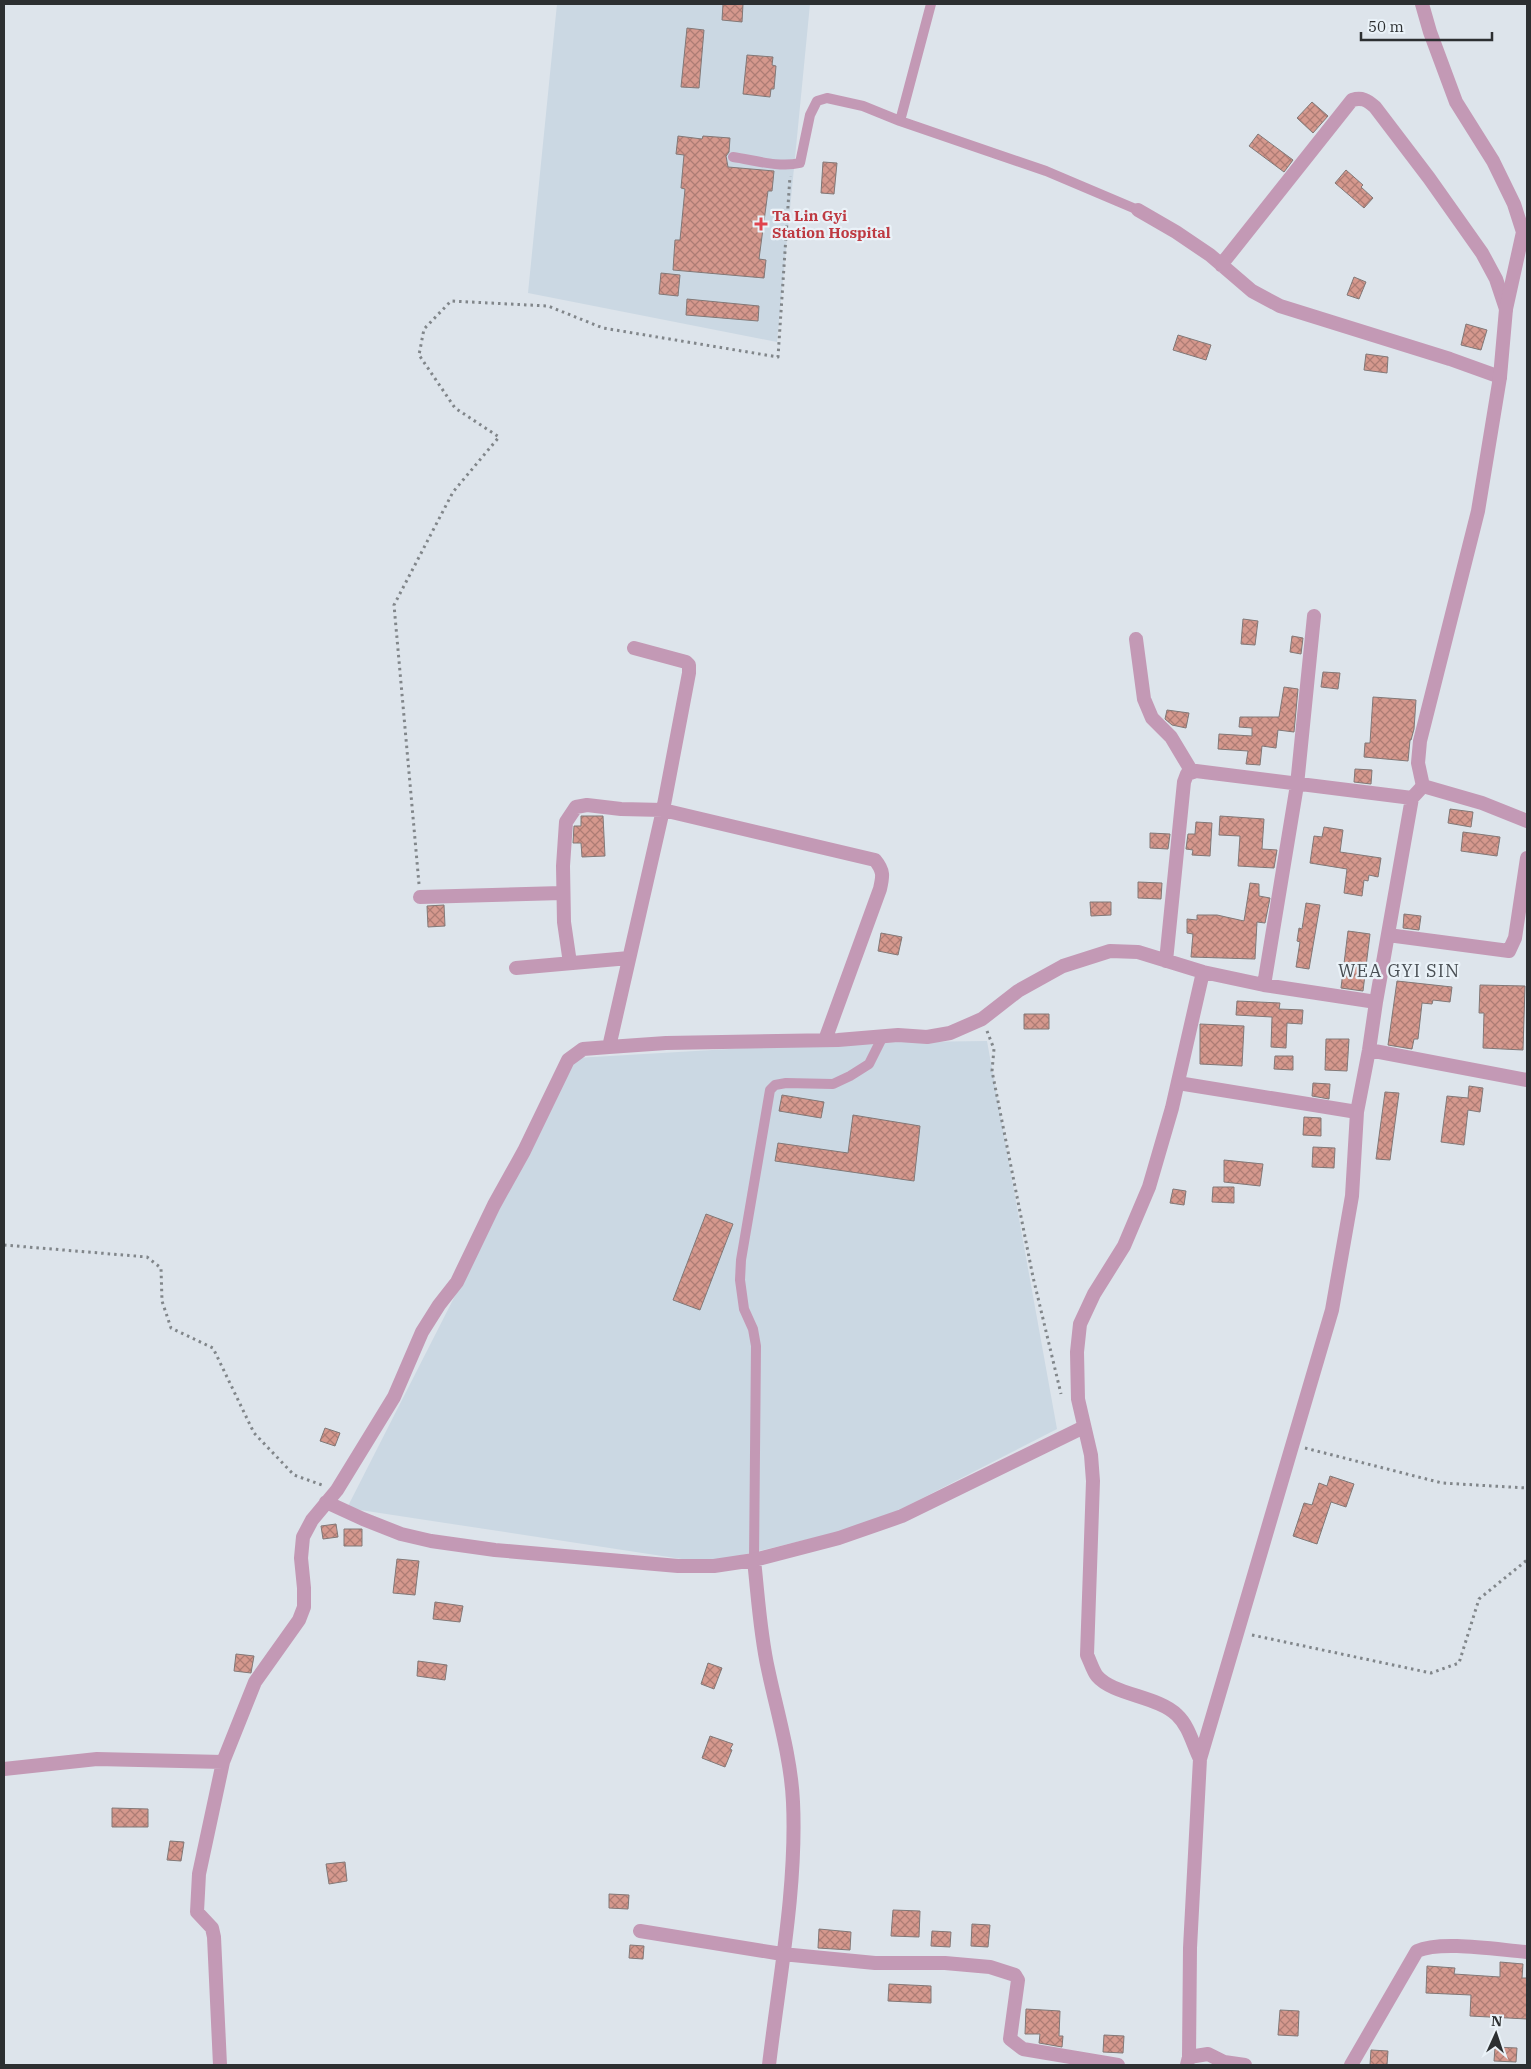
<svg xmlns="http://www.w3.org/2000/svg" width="1531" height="2069" font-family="'IBM Plex Serif',serif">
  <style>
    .built { fill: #cbd8e3 }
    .building { fill: url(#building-cross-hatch); stroke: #827877 }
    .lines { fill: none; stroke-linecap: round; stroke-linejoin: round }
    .path { stroke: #81868a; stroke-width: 3; stroke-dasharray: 2.5 4; stroke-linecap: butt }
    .service { stroke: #c399b5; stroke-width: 10 }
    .minor { stroke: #c399b5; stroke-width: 14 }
    .tertiary { stroke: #c399b5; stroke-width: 14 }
    .health-dot { fill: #e0444e; stroke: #eaf2f8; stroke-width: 2 }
    .labels { text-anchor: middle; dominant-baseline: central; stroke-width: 4.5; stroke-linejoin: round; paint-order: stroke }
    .health-label { font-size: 15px; font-weight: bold; fill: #be3a42; stroke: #eaf2f8; text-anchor: start }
    .quarter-label { font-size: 18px; letter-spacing: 1px; fill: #494f54; stroke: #eaf2f8 }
  </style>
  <defs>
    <pattern id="building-cross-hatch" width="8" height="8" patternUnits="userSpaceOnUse" patternTransform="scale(1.25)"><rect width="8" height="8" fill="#d5988d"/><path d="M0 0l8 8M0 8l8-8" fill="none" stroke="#ad7c74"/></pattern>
  </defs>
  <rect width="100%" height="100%" fill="#dde4eb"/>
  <path class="built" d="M 557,4 L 810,4 L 777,342 L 528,293 Z
    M 987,1041 L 1057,1429 L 872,1524 L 708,1563 L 347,1508 L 576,1058 L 834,1043 Z"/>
  <path class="building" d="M 723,4 L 743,4 L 742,22 L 722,20 Z
    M 687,28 L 704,30 L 699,88 L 681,87 Z
    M 747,55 L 773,57 L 772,65 L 776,66 L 774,89 L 771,89 L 770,97 L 743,94 Z
    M 1312,102 L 1328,116 L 1313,133 L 1297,118 Z
    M 1258,134 L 1293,160 L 1284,172 L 1249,146 Z
    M 678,136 L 702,139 L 703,136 L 730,138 L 729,152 L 726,156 L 728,167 L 774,171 L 772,191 L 768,191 L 759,259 L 766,260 L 764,278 L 673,270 L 675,240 L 680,240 L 685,189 L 681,188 L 684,155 L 676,154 Z
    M 823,162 L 837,163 L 834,194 L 821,193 Z
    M 1346,170 L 1363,185 L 1361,187 L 1373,198 L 1364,208 L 1335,183 Z
    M 661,273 L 680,275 L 678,296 L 659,294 Z
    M 1354,277 L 1366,282 L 1359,299 L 1347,295 Z
    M 687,299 L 759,306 L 758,321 L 686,315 Z
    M 1466,324 L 1487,330 L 1481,350 L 1461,345 Z
    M 1178,335 L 1211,345 L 1206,360 L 1173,350 Z
    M 1366,354 L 1388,357 L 1387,373 L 1364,370 Z
    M 1243,619 L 1258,621 L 1255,645 L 1241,644 Z
    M 1292,636 L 1303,638 L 1301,654 L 1290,652 Z
    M 1323,672 L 1340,673 L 1338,689 L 1321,687 Z
    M 1284,687 L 1298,689 L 1294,732 L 1278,730 L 1276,748 L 1262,746 L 1260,765 L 1246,764 L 1248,751 L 1218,749 L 1219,734 L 1252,736 L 1252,728 L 1239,727 L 1240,717 L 1279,717 Z
    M 1373,697 L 1416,700 L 1414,729 L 1411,740 L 1410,740 L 1408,761 L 1364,757 L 1365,743 L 1370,743 Z
    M 1167,710 L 1189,713 L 1186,728 L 1172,725 L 1165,719 Z
    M 1355,769 L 1372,770 L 1371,784 L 1354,782 Z
    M 1450,809 L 1473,812 L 1471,827 L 1448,823 Z
    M 581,816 L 603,816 L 605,856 L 582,857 L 581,843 L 573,843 L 574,826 L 581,826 Z
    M 1220,816 L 1264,819 L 1262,849 L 1277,850 L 1274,868 L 1238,866 L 1240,836 L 1219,835 Z
    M 1196,822 L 1212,823 L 1210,856 L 1192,855 L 1193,850 L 1186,849 L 1188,834 L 1195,834 Z
    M 1324,827 L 1343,830 L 1340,852 L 1381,858 L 1378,877 L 1369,875 L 1368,881 L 1364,880 L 1362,896 L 1344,893 L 1347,869 L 1310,863 L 1314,836 L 1322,837 Z
    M 1463,832 L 1500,837 L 1497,856 L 1461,851 Z
    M 1150,833 L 1170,834 L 1168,849 L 1150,848 Z
    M 1138,882 L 1162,883 L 1161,899 L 1138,898 Z
    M 1250,883 L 1259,884 L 1259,896 L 1270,898 L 1265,923 L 1257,922 L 1255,959 L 1191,957 L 1193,934 L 1187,933 L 1187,919 L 1197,920 L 1197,915 L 1217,915 L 1244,921 Z
    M 1090,902 L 1111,902 L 1111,915 L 1091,916 Z
    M 1306,903 L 1320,905 L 1309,969 L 1296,967 L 1300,942 L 1297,941 L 1299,928 L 1302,929 Z
    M 444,905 L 445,926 L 428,927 L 427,906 Z
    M 1404,914 L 1421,916 L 1419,930 L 1403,928 Z
    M 1348,931 L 1370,934 L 1363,991 L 1341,988 Z
    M 881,933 L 902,937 L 898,955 L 878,951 Z
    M 1397,981 L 1452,987 L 1450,1002 L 1433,1000 L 1432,1004 L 1422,1003 L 1418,1039 L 1414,1039 L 1412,1049 L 1388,1045 Z
    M 1480,985 L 1525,986 L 1523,1050 L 1483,1048 L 1484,1013 L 1479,1013 Z
    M 1237,1001 L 1280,1003 L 1279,1009 L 1303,1010 L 1302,1024 L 1287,1023 L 1286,1048 L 1271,1047 L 1272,1017 L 1236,1015 Z
    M 1024,1014 L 1049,1014 L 1049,1029 L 1024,1029 Z
    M 1200,1024 L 1244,1026 L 1242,1066 L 1200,1064 Z
    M 1326,1039 L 1349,1039 L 1347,1071 L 1325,1070 Z
    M 1275,1056 L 1293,1056 L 1293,1070 L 1274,1069 Z
    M 1313,1083 L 1330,1084 L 1329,1099 L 1312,1096 Z
    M 1469,1086 L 1483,1088 L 1480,1112 L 1468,1110 L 1464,1145 L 1441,1142 L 1447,1096 L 1468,1098 Z
    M 1385,1092 L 1399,1093 L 1390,1160 L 1376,1159 Z
    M 782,1095 L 824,1102 L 821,1118 L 779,1111 Z
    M 853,1115 L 920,1126 L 914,1181 L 775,1161 L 778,1143 L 848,1153 Z
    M 1304,1117 L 1321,1118 L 1321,1136 L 1303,1135 Z
    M 1313,1147 L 1335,1148 L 1334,1168 L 1312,1167 Z
    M 1224,1160 L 1263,1164 L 1260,1186 L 1224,1182 Z
    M 1213,1187 L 1234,1187 L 1234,1203 L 1212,1202 Z
    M 1173,1189 L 1186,1191 L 1184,1205 L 1170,1203 Z
    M 706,1214 L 733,1224 L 700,1310 L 673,1300 Z
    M 325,1428 L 340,1433 L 335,1446 L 320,1441 Z
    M 1330,1476 L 1354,1484 L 1346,1507 L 1331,1502 L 1317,1544 L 1293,1536 L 1304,1503 L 1312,1505 L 1319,1483 L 1327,1486 Z
    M 336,1524 L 338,1537 L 323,1539 L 321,1526 Z
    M 344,1529 L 362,1529 L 362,1546 L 344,1546 Z
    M 397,1559 L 419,1561 L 415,1595 L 393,1593 Z
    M 435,1602 L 463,1606 L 460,1622 L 433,1619 Z
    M 236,1654 L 254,1656 L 251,1673 L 234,1671 Z
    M 418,1661 L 447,1665 L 445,1680 L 417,1676 Z
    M 708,1663 L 722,1668 L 714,1689 L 701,1684 Z
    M 710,1736 L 733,1744 L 730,1749 L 732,1750 L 725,1767 L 702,1758 Z
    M 112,1808 L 148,1809 L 148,1827 L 112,1827 Z
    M 170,1841 L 184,1842 L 181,1861 L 167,1860 Z
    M 345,1862 L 347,1881 L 329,1884 L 326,1864 Z
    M 609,1894 L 629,1895 L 628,1909 L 609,1908 Z
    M 893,1910 L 920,1911 L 919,1937 L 891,1936 Z
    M 972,1924 L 990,1925 L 988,1947 L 971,1946 Z
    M 819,1929 L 851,1932 L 850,1950 L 818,1948 Z
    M 932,1931 L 951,1932 L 950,1947 L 931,1946 Z
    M 630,1945 L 644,1946 L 643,1959 L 629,1958 Z
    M 1500,1962 L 1523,1964 L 1522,1978 L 1527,1978 L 1527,2019 L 1470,2016 L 1471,1995 L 1426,1993 L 1427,1966 L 1455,1968 L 1454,1974 L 1500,1977 Z
    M 889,1984 L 931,1986 L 931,2003 L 888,2001 Z
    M 1026,2009 L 1060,2011 L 1059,2036 L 1063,2036 L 1062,2047 L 1039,2043 L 1040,2034 L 1025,2034 Z
    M 1280,2010 L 1299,2011 L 1298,2036 L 1278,2035 Z
    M 1104,2035 L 1124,2036 L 1123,2053 L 1103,2052 Z
    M 1495,2047 L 1517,2048 L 1516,2062 L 1494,2061 Z
    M 1371,2050 L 1388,2051 L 1387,2065 L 1370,2065 Z"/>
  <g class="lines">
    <path class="path" d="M 419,884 L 394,605 L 453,492 L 499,437 L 455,408 L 419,355 L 424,329 L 451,301 L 548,306 L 603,328 L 778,357 L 790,176
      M 987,1031 L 994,1049 L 992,1071 L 1033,1277 L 1061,1394
      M 4,1245 L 147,1257 L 161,1268 L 162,1301 L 171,1328 L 213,1348 L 254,1433 L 294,1475 L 322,1485
      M 1305,1448 L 1442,1483 L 1527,1488
      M 1252,1635 L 1431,1673 L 1459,1663 L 1479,1599 L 1527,1560"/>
    <path class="service" d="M 900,121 L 931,4
      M 733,157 C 754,160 779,168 800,163 L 810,115 L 817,101 L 827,98 L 863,106 L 900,121 L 1046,171 L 1138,210
      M 754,1560 L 756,1346 L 753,1329 L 744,1309 L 740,1280 L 741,1260 L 770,1090 L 775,1085 L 786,1083 L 833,1084 L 850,1076 L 869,1064 L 883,1036"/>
    <path class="minor" d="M 1138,210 L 1176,232 L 1210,255 L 1252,291 L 1280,306 L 1450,359 L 1500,377
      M 1221,265 L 1352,100 C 1362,97 1367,100 1375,107 L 1429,178 L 1482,253 L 1496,279 L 1506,309
      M 1136,639 L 1144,699 L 1152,718 L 1171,737 L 1192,772
      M 420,897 L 562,893
      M 1388,935 L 1509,951 L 1515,938 L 1527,858
      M 1166,961 L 1184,782 L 1187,774 L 1196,771 L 1412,798
      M 570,963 L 564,922 L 563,866 L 566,822 L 576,807 L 587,805 L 621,809 L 663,810 L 875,860 C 884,871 883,876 880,889 L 825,1040
      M 516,968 L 629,958
      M 1264,985 L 1297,785 L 1314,616
      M 609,1047 L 663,810 L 689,673 L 689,665 L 686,662 L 634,648
      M 1369,1050 L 1527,1080
      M 1178,1083 L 1357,1112
      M 326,1502 L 363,1519 L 401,1534 L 431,1541 L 495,1550 L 678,1566 L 714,1566 L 754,1560 L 839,1538 L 902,1516 L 1084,1427
      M 754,1560 C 758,1596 760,1633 768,1669 C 777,1712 791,1757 793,1802 C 797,1887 779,1980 769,2065
      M 1200,1759 C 1193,1745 1189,1726 1177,1715 C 1158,1696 1113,1695 1097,1676 C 1093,1671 1090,1661 1087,1655 L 1093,1481 L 1091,1455 L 1078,1399 L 1077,1352 L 1080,1324 L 1094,1294 L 1124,1246 L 1149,1187 L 1172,1108 L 1203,972
      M 4,1769 L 97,1759 L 223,1762
      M 640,1931 L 782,1954 L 875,1963 L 945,1963 L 990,1967 L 1015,1975 L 1018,1980 L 1010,2039 L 1023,2049 L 1118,2065
      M 1189,2057 L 1190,1948 L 1200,1759 L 1332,1310 L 1352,1196 L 1357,1112 L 1369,1050 L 1376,1002 L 1412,798 L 1423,786
      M 220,2065 L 214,1937 L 212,1928 L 197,1912 L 199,1874 L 223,1762 L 255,1682 L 299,1620 L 304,1607 L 304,1588 L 301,1558 L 303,1537 L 312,1520 L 337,1490 L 394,1397 L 422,1332 L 439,1305 L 457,1282 L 494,1205 L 524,1151 L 568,1060 L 583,1049 L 609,1047 L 666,1043 L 838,1040 L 898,1035 L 927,1037 L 950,1033 L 982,1019 L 1018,991 L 1063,966 L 1110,951 L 1138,952 L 1203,972 L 1264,985 L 1376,1002
      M 1187,2065 L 1189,2057 L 1208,2054 L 1224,2062 L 1245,2065
      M 1351,2065 L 1417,1951 C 1441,1940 1499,1950 1527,1952"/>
    <path class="tertiary" d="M 1422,4 L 1430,32 L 1456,102 L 1493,161 L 1514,204 L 1523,232 L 1506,309 L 1500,377 L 1478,511 L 1420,741 L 1418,763 L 1423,786 L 1482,803 L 1527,821"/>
  </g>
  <path class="health-dot" d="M758.5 216.5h5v5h5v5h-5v5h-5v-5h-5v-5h5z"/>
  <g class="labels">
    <g class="health-label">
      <text x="772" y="215">Ta Lin Gyi<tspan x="772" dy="17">Station Hospital</tspan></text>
    </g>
    <g class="quarter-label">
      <text x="1399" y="970">WEA GYI SIN</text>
    </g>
  </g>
  <rect width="1531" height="2069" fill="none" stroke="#2c2f31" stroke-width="10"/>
  <g transform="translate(1496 2034) rotate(3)" stroke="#eaf2f8" stroke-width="4" paint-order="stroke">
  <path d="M0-4L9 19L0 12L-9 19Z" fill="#2c2f31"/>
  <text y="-8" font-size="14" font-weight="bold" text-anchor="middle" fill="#2c2f31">N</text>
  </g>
  <path d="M1361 32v8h131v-8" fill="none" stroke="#2c2f31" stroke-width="2.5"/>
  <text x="1368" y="32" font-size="15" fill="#2c2f31" stroke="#eaf2f8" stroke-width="4" paint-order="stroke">50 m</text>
</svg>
